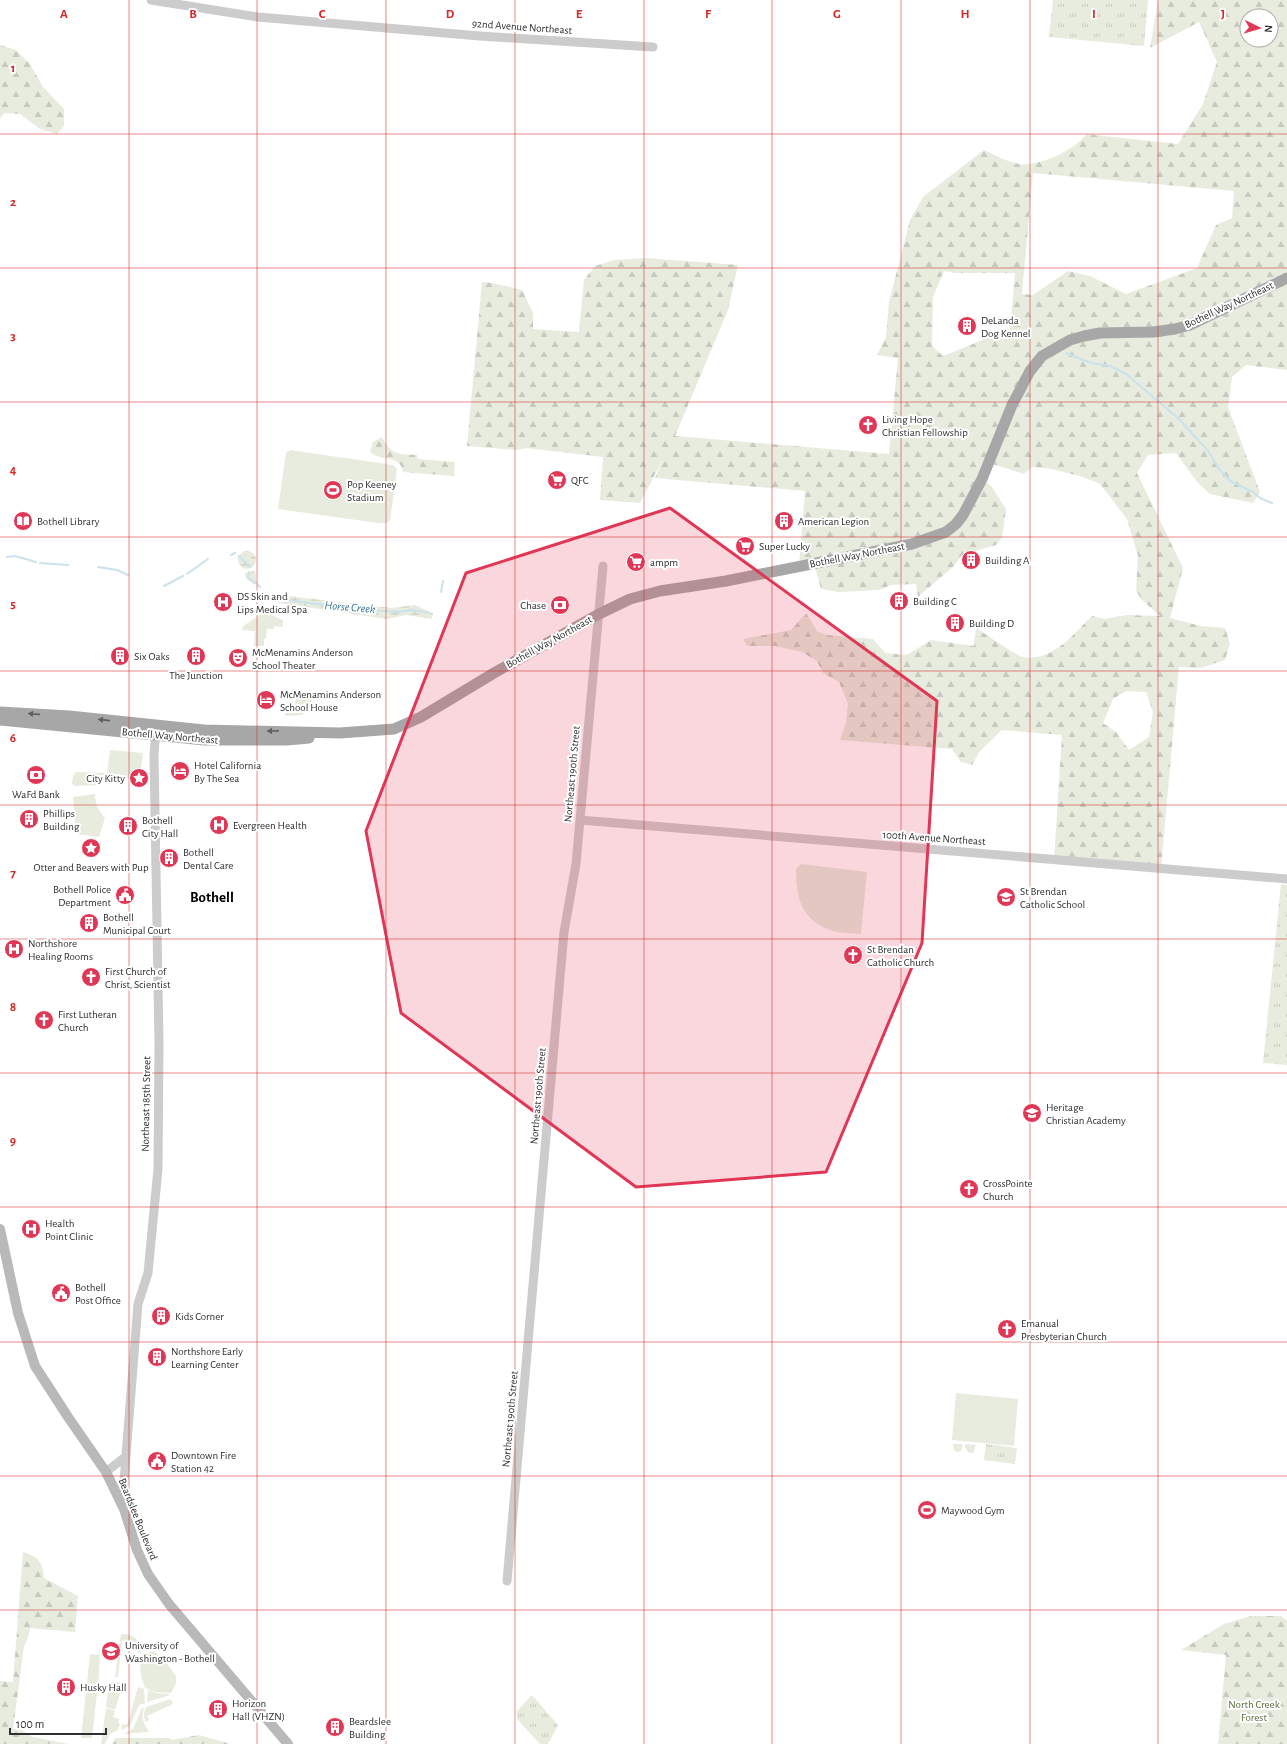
<svg xmlns="http://www.w3.org/2000/svg" width="1287" height="1744" font-family="'Alegreya Sans',sans-serif">
  <style>
    .green { fill: #e7ecde }
    .forest { fill: url(#forest-firs); fill-rule: evenodd }
    .wetland { fill: url(#wetland-marsh) }
    .park { fill: url(#park-tufts) }
    .lines { fill: none; stroke-linecap: round; stroke-linejoin: round }
    .stream { stroke: #cae2eb; stroke-width: 2 }
    .tertiary { stroke: #ccc; stroke-width: 9 }
    .secondary { stroke: #b9b9b9; stroke-width: 10 }
    .primary { stroke: #a7a7a7; stroke-width: 11 }
    .oneway { fill: #5f5f5f }
    .marked { fill: #e03756; fill-opacity: 0.2; stroke: #e03756; stroke-width: 3; stroke-linejoin: round }
    .grid { fill: none; stroke: #d62828; stroke-width: 1; stroke-opacity: 0.55 }
    .labels { text-anchor: middle; dominant-baseline: central; stroke-width: 4; stroke-linejoin: round; paint-order: stroke }
    .street-label { font-size: 11px; fill: #2f2f2f; stroke: #fff }
    .poi-label { font-size: 11px; fill: #2f2f2f; stroke: #fff; text-anchor: start }
    .park-label { font-size: 11px; fill: #576a3e; stroke: #fff }
    .water-label { font-size: 12px; font-style: italic; fill: #3f798f; stroke: #fff }
    .district-label { font-size: 15px; font-weight: bold; fill: #000; stroke: #fff }
    .grid-label { font-size: 13px; text-anchor: middle; font-weight: bold; fill: #d62828; stroke: #fff; stroke-width: 4; stroke-linejoin: round; paint-order: stroke }
  </style>
  <defs>
    <pattern id="forest-firs" width="22" height="20" patternUnits="userSpaceOnUse"><rect width="22" height="20" fill="#e7ecde"/><path d="M5 1l3.5 6h-7zM16 11l3.5 6h-7z" fill="#c6cbbf"/></pattern>
    <pattern id="wetland-marsh" width="20" height="14" patternUnits="userSpaceOnUse"><rect width="20" height="14" fill="#e7ecde"/><path d="M1 5h8M5 5V1M11 12h8M15 12V8" fill="none" stroke="#c6cbbf"/></pattern>
    <pattern id="park-tufts" width="24" height="20" patternUnits="userSpaceOnUse"><rect width="24" height="20" fill="#e7ecde"/><path d="M3 7l-1-3M5 7V3M7 7l1-3M15 17l-1-3M17 17v-4M19 17l1-3" fill="none" stroke="#c6cbbf"/></pattern>
  </defs>
  <rect width="100%" height="100%" fill="#fff"/>
  <path class="green" d="M 290,450 L 393,465 L 397,469 L 390,521 L 386,523 L 378,523 L 278,509 L 286,453 Z
    M 262,611 L 283,620 L 283,627 L 274,626 L 274,629 L 267,629 L 266,639 L 264,639 L 264,646 L 254,646 L 255,631 L 242,630 L 243,626 L 257,617 Z
    M 296,694 L 312,696 L 312,708 L 305,711 L 302,715 L 285,716 L 287,705 L 295,705 Z
    M 110,750 L 142,753 L 143,756 L 139,778 L 102,778 L 101,785 L 75,786 L 72,784 L 73,775 L 75,775 L 75,772 L 107,773 Z
    M 95,794 C 95,804 98,810 105,818 L 99,837 L 76,834 L 73,797 Z
    M 801,864 L 867,872 L 861,934 C 853,933 841,934 833,931 C 802,921 796,899 796,869 Z
    M 956,1393 L 1018,1399 L 1014,1446 L 952,1440 Z
    M 953,1444 L 963,1444 L 961,1451 L 957,1452 L 954,1450 Z
    M 965,1444 L 976,1445 L 973,1453 L 968,1452 L 965,1447 Z
    M 121,1634 C 133,1633 142,1641 141,1653 L 138,1653 L 139,1650 L 136,1649 L 136,1645 L 130,1644 L 130,1642 L 122,1641 L 118,1677 L 115,1677 Z
    M 100,1650 L 99,1675 L 92,1738 L 81,1738 L 90,1654 L 99,1655 Z
    M 154,1651 L 165,1661 L 176,1676 L 176,1683 L 171,1693 L 155,1692 L 145,1688 C 141,1675 138,1668 142,1655 Z
    M 109,1682 L 120,1682 L 118,1687 L 122,1688 L 115,1710 L 106,1707 Z
    M 138,1687 L 144,1689 L 145,1703 L 139,1705 L 130,1726 L 121,1730 L 122,1724 L 127,1725 Z
    M 148,1690 L 156,1693 L 169,1694 L 170,1695 L 147,1702 Z
    M 171,1699 L 173,1704 L 147,1716 L 149,1720 L 145,1722 L 144,1713 L 146,1707 Z
    M 106,1708 L 115,1711 L 113,1717 L 119,1719 L 118,1723 L 120,1724 L 118,1730 L 110,1734 L 105,1744 L 101,1744 Z
    M 142,1708 L 144,1708 C 141,1718 144,1724 149,1732 L 123,1734 L 133,1729 Z"/>
  <path class="forest" d="M 1158,0 L 1287,0 L 1287,370 L 1246,365 L 1232,377 L 1228,407 L 1260,492 L 1253,503 L 1210,494 L 1198,483 L 1176,453 L 1148,455 L 1137,473 L 1183,568 L 1170,618 L 1201,626 L 1225,628 L 1230,643 L 1225,660 L 1201,668 L 1179,667 L 1161,868 L 1054,860 L 1062,735 L 1002,730 L 980,751 L 972,765 L 961,762 L 952,749 L 840,740 L 846,723 L 848,704 L 839,682 L 823,673 L 817,661 L 802,652 L 775,646 L 747,646 L 743,639 L 791,630 L 806,613 L 817,631 L 826,635 L 873,639 L 885,653 L 907,655 L 931,640 L 974,646 L 976,628 C 984,633 1017,656 1023,657 C 1053,662 1073,634 1092,616 L 1105,619 L 1127,615 L 1160,616 L 1141,599 L 1136,590 L 1138,556 L 1127,519 L 1100,484 L 1083,477 L 1052,469 L 1032,467 L 1024,474 L 989,463 L 982,479 L 992,487 L 1006,509 L 1002,538 L 996,545 L 962,555 L 955,565 L 918,597 L 916,584 L 891,585 L 879,590 L 838,592 L 821,589 L 814,563 L 799,566 L 805,491 L 655,478 L 663,459 L 640,503 L 600,500 L 603,457 L 527,448 L 517,450 L 467,446 L 482,282 L 493,283 L 522,290 L 533,313 L 533,329 L 579,332 L 584,280 L 595,266 L 614,260 L 646,258 L 738,265 L 728,310 L 675,436 L 889,454 L 898,358 L 877,355 L 886,337 L 889,302 L 910,220 L 923,197 L 984,150 C 995,155 1008,162 1019,164 C 1038,167 1076,150 1086,134 L 1178,144 L 1203,104 L 1217,62 L 1199,22 L 1150,48 ZM 1247,16 L 1271,16 L 1271,40 L 1247,40 ZM 1033,173 L 1234,191 L 1232,218 L 1216,225 L 1197,268 L 1126,294 L 1090,276 L 1068,271 L 1033,295 L 1022,294 ZM 944,271 L 955,273 L 1015,273 L 1010,329 L 943,356 L 932,346 L 933,297 ZM 1126,691 L 1146,692 L 1153,712 L 1149,737 L 1129,750 L 1116,732 L 1103,723 L 1113,699 Z
    M 0,45 L 16,50 L 30,64 L 43,87 L 64,109 L 64,126 L 57,134 L 40,129 L 20,114 L 4,113 L 0,119 Z
    M 382,437 C 392,455 397,454 417,455 L 418,459 L 455,462 L 454,476 L 403,472 C 400,453 382,463 370,452 L 373,442 Z
    M 23,1552 C 39,1558 42,1560 44,1578 L 78,1596 L 75,1632 L 30,1628 L 28,1638 L 24,1646 L 13,1729 L 21,1730 L 33,1737 L 69,1744 L 0,1744 L 0,1681 L 13,1682 Z
    M 1251,1616 L 1281,1616 L 1287,1621 L 1287,1744 L 1218,1744 L 1226,1655 L 1181,1650 L 1224,1624 Z
    M 199,1735 L 231,1744 L 112,1744 L 115,1738 L 170,1738 L 172,1740 Z"/>
  <path class="wetland" d="M238 560a9 9 0 1 1 18 0a9 9 0 1 1-18 0Z
    M 254,571 L 256,575 L 256,582 L 254,585 L 246,578 L 245,573 Z
    M 271,594 L 391,608 L 415,605 L 433,613 L 432,619 L 406,615 L 387,619 L 279,603 L 271,599 Z"/>
  <path class="park" d="M 1053,0 L 1148,0 L 1144,46 L 1049,37 Z
    M 1281,884 L 1287,885 L 1287,1065 L 1263,1063 Z
    M 986,1444 L 1017,1448 L 1015,1464 L 984,1460 Z
    M 532,1695 L 558,1725 L 548,1744 L 540,1744 L 517,1719 L 517,1711 Z"/>
  <g class="lines">
    <path class="stream" d="M 1066,353 L 1091,363 L 1110,366 L 1126,374 L 1178,418 L 1209,452 L 1219,469 L 1230,481 L 1253,492 L 1260,498 L 1272,503
      M 231,555 L 235,553
      M 239,556 L 250,567
      M 7,557 L 15,556 L 36,562
      M 40,563 L 68,565
      M 98,567 L 117,570 L 128,575
      M 249,572 L 248,578 L 256,583
      M 187,574 L 208,559
      M 258,585 L 260,587
      M 164,586 L 183,576
      M 441,592 L 443,581
      M 273,598 L 345,608 L 397,612 L 413,610 L 429,613"/>
    <path class="tertiary" d="M 151,0 L 258,17 L 480,36 L 653,47
      M 580,820 L 1287,879
      M 106,1472 L 125,1457
      M 122,1506 L 138,1304 L 148,1273 L 158,1169 L 159,1043 L 154,755 L 156,729
      M 507,1581 L 564,932 L 576,864 L 603,566"/>
    <path class="secondary" d="M 0,1229 L 18,1313 L 35,1366 L 68,1417 L 106,1472 L 124,1509 L 137,1550 L 148,1574 L 169,1604 L 288,1744"/>
    <path class="primary" d="M 0,712 L 69,716 L 204,730 L 340,733 L 394,729 L 421,717 L 494,673 L 599,614 L 630,599 L 660,591 L 726,581 L 912,544 L 946,532 L 956,524 L 963,515 L 982,479 L 1012,405 L 1030,371 L 1042,356 L 1070,340 L 1084,336 L 1100,333 L 1153,332 L 1175,329 L 1190,325 L 1287,278
      M 0,720 L 205,740 L 287,740 L 309,738"/>
  </g>
  <defs><path id="oneway-solid" d="M-6-.8H1V-3.2L6.5 0L1 3.2V.8H-6Z"/></defs>
  <g class="oneway">
    <use href="#oneway-solid" transform="translate(34 714) rotate(-176)"/>
    <use href="#oneway-solid" transform="translate(104 720) rotate(-174)"/>
    <use href="#oneway-solid" transform="translate(273 731) rotate(179)"/>
  </g>
  <path class="marked" d="M 670,508 L 937,701 L 922,943 L 826,1172 L 636,1187 L 401,1013 L 366,831 L 466,573 Z"/>
  <path class="grid" d="M 129,0 L 129,1744M 257,0 L 257,1744M 386,0 L 386,1744M 515,0 L 515,1744M 644,0 L 644,1744M 772,0 L 772,1744M 901,0 L 901,1744M 1030,0 L 1030,1744M 1158,0 L 1158,1744M 0,134 L 1287,134M 0,268 L 1287,268M 0,402 L 1287,402M 0,537 L 1287,537M 0,671 L 1287,671M 0,805 L 1287,805M 0,939 L 1287,939M 0,1073 L 1287,1073M 0,1207 L 1287,1207M 0,1342 L 1287,1342M 0,1476 L 1287,1476M 0,1610 L 1287,1610"/>
  <defs>
    <g id="building-disc" transform="scale(1)"><circle r="9.5" fill="#e03756" stroke="#fff"/><path d="M-4-6H4V6H1V3H-1V6H-4ZM-2.5-4.3h1.7v1.8h-1.7ZM.8-4.3h1.7v1.8H.8ZM-2.5-1h1.7V.8h-1.7ZM.8-1h1.7V.8H.8Z" fill="#fff"/></g>
    <g id="church-disc" transform="scale(1)"><circle r="9.5" fill="#e03756" stroke="#fff"/><path d="M-1.2-6h2.4v3.5h3.3v2.4h-3.3V6h-2.4V-.1h-3.3v-2.4h3.3Z" fill="#fff"/></g>
    <g id="supermarket-disc" transform="scale(1)"><circle r="9.5" fill="#e03756" stroke="#fff"/><path d="M-6-5.5h2.5l.6 2H6L4.5 2H-2.5L-4.4-4H-6ZM-1.5 3.2a1.3 1.3 0 1 0 .1 0ZM3 3.2a1.3 1.3 0 1 0 .1 0Z" fill="#fff"/></g>
    <g id="stadium-disc" transform="scale(1)"><circle r="9.5" fill="#e03756" stroke="#fff"/><path d="M0-5a6.5 5 0 1 0 0 10a6.5 5 0 1 0 0-10ZM-3.5-1.8h7v3.6h-7Z" fill="#fff"/></g>
    <g id="library-disc" transform="scale(1)"><circle r="9.5" fill="#e03756" stroke="#fff"/><path d="M-6-4Q-3-5.5-.7-3.5V5Q-3 3-6 4ZM6-4Q3-5.5 .7-3.5V5Q3 3 6 4Z" fill="#fff"/></g>
    <g id="hospital-disc" transform="scale(1)"><circle r="9.5" fill="#e03756" stroke="#fff"/><path d="M-5-5h3v3.5h4V-5h3V5h-3V1.5h-4V5h-3Z" fill="#fff"/></g>
    <g id="bank-disc" transform="scale(1)"><circle r="9.5" fill="#e03756" stroke="#fff"/><path d="M-6-4H6V4H-6ZM0-2.3a2.3 2.3 0 1 0 0 4.6a2.3 2.3 0 1 0 0-4.6Z" fill="#fff"/></g>
    <g id="theatre-disc" transform="scale(1)"><circle r="9.5" fill="#e03756" stroke="#fff"/><path d="M-5-5.5Q0-4 5-5.5V0Q5 5 0 6Q-5 5-5 0ZM-3.3-2.5H-1v1.5H-3.3ZM1-2.5H3.3v1.5H1ZM-2.8 1Q0 5.5 2.8 1Z" fill="#fff"/></g>
    <g id="hotel-disc" transform="scale(1)"><circle r="9.5" fill="#e03756" stroke="#fff"/><path d="M-6-4.5h1.5V1H6V5H4.5V3h-9V5H-6ZM-4 0a1.8 1.8 0 1 1 3.6 0ZM.5 0V-2.5h3Q6-2.5 6 0Z" fill="#fff"/></g>
    <g id="sight-disc" transform="scale(1)"><circle r="9.5" fill="#e03756" stroke="#fff"/><path d="M0-6L1.8-2.2L6-1.7L2.9 1.2L3.7 5.4L0 3.3L-3.7 5.4L-2.9 1.2L-6-1.7L-1.8-2.2Z" fill="#fff"/></g>
    <g id="civic-disc" transform="scale(1)"><circle r="9.5" fill="#e03756" stroke="#fff"/><path d="M-.6-6.5H3V-4.5H.6V-3L4-1V1h2V6H-6V1h2V-1L-.6-3ZM-1.2 2.5V6h2.4V2.5Z" fill="#fff"/></g>
    <g id="school-disc" transform="scale(1)"><circle r="9.5" fill="#e03756" stroke="#fff"/><path d="M0-5L7-2L0 1L-7-2ZM-4 1L0 2.5L4 1V4Q0 6-4 4Z" fill="#fff"/></g>
    <g id="university-disc" transform="scale(1)"><circle r="9.5" fill="#e03756" stroke="#fff"/><path d="M0-5L7-2L0 1L-7-2ZM-4 1L0 2.5L4 1V4Q0 6-4 4Z" fill="#fff"/></g>
  </defs>
  <g fill-rule="evenodd">
    <use href="#building-disc" x="967" y="326"/>
    <use href="#church-disc" x="868" y="425"/>
    <use href="#supermarket-disc" x="557" y="480"/>
    <use href="#stadium-disc" x="333" y="490"/>
    <use href="#library-disc" x="23" y="521"/>
    <use href="#building-disc" x="784" y="521"/>
    <use href="#supermarket-disc" x="745" y="546"/>
    <use href="#building-disc" x="971" y="560"/>
    <use href="#supermarket-disc" x="636" y="562"/>
    <use href="#building-disc" x="899" y="601"/>
    <use href="#hospital-disc" x="223" y="602"/>
    <use href="#bank-disc" x="560" y="605"/>
    <use href="#building-disc" x="955" y="623"/>
    <use href="#building-disc" x="120" y="656"/>
    <use href="#building-disc" x="196" y="656"/>
    <use href="#theatre-disc" x="238" y="658"/>
    <use href="#hotel-disc" x="266" y="700"/>
    <use href="#hotel-disc" x="180" y="771"/>
    <use href="#bank-disc" x="36" y="775"/>
    <use href="#sight-disc" x="139" y="778"/>
    <use href="#building-disc" x="29" y="819"/>
    <use href="#hospital-disc" x="219" y="825"/>
    <use href="#building-disc" x="128" y="826"/>
    <use href="#sight-disc" x="91" y="848"/>
    <use href="#building-disc" x="169" y="858"/>
    <use href="#civic-disc" x="125" y="895"/>
    <use href="#school-disc" x="1006" y="897"/>
    <use href="#building-disc" x="89" y="923"/>
    <use href="#hospital-disc" x="14" y="949"/>
    <use href="#church-disc" x="853" y="955"/>
    <use href="#church-disc" x="91" y="977"/>
    <use href="#church-disc" x="44" y="1020"/>
    <use href="#school-disc" x="1032" y="1113"/>
    <use href="#church-disc" x="969" y="1189"/>
    <use href="#hospital-disc" x="31" y="1229"/>
    <use href="#civic-disc" x="61" y="1293"/>
    <use href="#building-disc" x="161" y="1316"/>
    <use href="#church-disc" x="1007" y="1329"/>
    <use href="#building-disc" x="157" y="1357"/>
    <use href="#civic-disc" x="157" y="1461"/>
    <use href="#stadium-disc" x="927" y="1510"/>
    <use href="#university-disc" x="111" y="1651"/>
    <use href="#building-disc" x="66" y="1687"/>
    <use href="#building-disc" x="218" y="1709"/>
    <use href="#building-disc" x="335" y="1727"/>
  </g>
  <g class="labels">
    <g class="street-label">
      <text transform="translate(522 27) rotate(4)">92nd Avenue Northeast</text>
      <text transform="translate(1229 305) rotate(-25)">Bothell Way Northeast</text>
      <text transform="translate(857 555) rotate(-11)">Bothell Way Northeast</text>
      <text transform="translate(549 642) rotate(-29)">Bothell Way Northeast</text>
      <text transform="translate(170 736) rotate(5)">Bothell Way Northeast</text>
      <text transform="translate(572 774) rotate(-85)">Northeast 190th Street</text>
      <text transform="translate(934 838) rotate(4)">100th Avenue Northeast</text>
      <text transform="translate(538 1096) rotate(-85)">Northeast 190th Street</text>
      <text transform="translate(146 1104) rotate(-89)">Northeast 185th Street</text>
      <text transform="translate(510 1419) rotate(-85)">Northeast 190th Street</text>
      <text transform="translate(138 1519) rotate(68)">Beardslee Boulevard</text>
    </g>
    <g class="poi-label">
      <text x="981" y="320">DeLanda<tspan x="981" dy="13">Dog Kennel</tspan></text>
      <text x="882" y="419">Living Hope<tspan x="882" dy="13">Christian Fellowship</tspan></text>
      <text x="571" y="480">QFC</text>
      <text x="347" y="484">Pop Keeney<tspan x="347" dy="13">Stadium</tspan></text>
      <text x="37" y="521">Bothell Library</text>
      <text x="798" y="521">American Legion</text>
      <text x="759" y="546">Super Lucky</text>
      <text x="985" y="560">Building A</text>
      <text x="650" y="562">ampm</text>
      <text x="237" y="596">DS Skin and<tspan x="237" dy="13">Lips Medical Spa</tspan></text>
      <text x="913" y="601">Building C</text>
      <text x="546" y="605" text-anchor="end">Chase</text>
      <text x="969" y="623">Building D</text>
      <text x="252" y="652">McMenamins Anderson<tspan x="252" dy="13">School Theater</tspan></text>
      <text x="134" y="656">Six Oaks</text>
      <text x="196" y="675" text-anchor="middle">The Junction</text>
      <text x="280" y="694">McMenamins Anderson<tspan x="280" dy="13">School House</tspan></text>
      <text x="194" y="765">Hotel California<tspan x="194" dy="13">By The Sea</tspan></text>
      <text x="125" y="778" text-anchor="end">City Kitty</text>
      <text x="36" y="794" text-anchor="middle">WaFd Bank</text>
      <text x="43" y="813">Phillips<tspan x="43" dy="13">Building</tspan></text>
      <text x="142" y="820">Bothell<tspan x="142" dy="13">City Hall</tspan></text>
      <text x="233" y="825">Evergreen Health</text>
      <text x="183" y="852">Bothell<tspan x="183" dy="13">Dental Care</tspan></text>
      <text x="91" y="867" text-anchor="middle">Otter and Beavers with Pup</text>
      <text x="111" y="889" text-anchor="end">Bothell Police<tspan x="111" dy="13">Department</tspan></text>
      <text x="1020" y="891">St Brendan<tspan x="1020" dy="13">Catholic School</tspan></text>
      <text x="103" y="917">Bothell<tspan x="103" dy="13">Municipal Court</tspan></text>
      <text x="28" y="943">Northshore<tspan x="28" dy="13">Healing Rooms</tspan></text>
      <text x="867" y="949">St Brendan<tspan x="867" dy="13">Catholic Church</tspan></text>
      <text x="105" y="971">First Church of<tspan x="105" dy="13">Christ, Scientist</tspan></text>
      <text x="58" y="1014">First Lutheran<tspan x="58" dy="13">Church</tspan></text>
      <text x="1046" y="1107">Heritage<tspan x="1046" dy="13">Christian Academy</tspan></text>
      <text x="983" y="1183">CrossPointe<tspan x="983" dy="13">Church</tspan></text>
      <text x="45" y="1223">Health<tspan x="45" dy="13">Point Clinic</tspan></text>
      <text x="75" y="1287">Bothell<tspan x="75" dy="13">Post Office</tspan></text>
      <text x="175" y="1316">Kids Corner</text>
      <text x="1021" y="1323">Emanual<tspan x="1021" dy="13">Presbyterian Church</tspan></text>
      <text x="171" y="1351">Northshore Early<tspan x="171" dy="13">Learning Center</tspan></text>
      <text x="171" y="1455">Downtown Fire<tspan x="171" dy="13">Station 42</tspan></text>
      <text x="941" y="1510">Maywood Gym</text>
      <text x="125" y="1645">University of<tspan x="125" dy="13">Washington - Bothell</tspan></text>
      <text x="80" y="1687">Husky Hall</text>
      <text x="232" y="1703">Horizon<tspan x="232" dy="13">Hall (VHZN)</tspan></text>
      <text x="349" y="1721">Beardslee<tspan x="349" dy="13">Building</tspan></text>
    </g>
    <g class="park-label">
      <text x="1254" y="1704">North Creek<tspan x="1254" dy="13">Forest</tspan></text>
    </g>
    <g class="water-label">
      <text transform="translate(350 607) rotate(5)">Horse Creek</text>
    </g>
    <g class="district-label">
      <text x="212" y="897">Bothell</text>
    </g>
  </g>
  <g class="grid-label">
    <text x="64" y="18">A</text>
    <text x="193" y="18">B</text>
    <text x="322" y="18">C</text>
    <text x="450" y="18">D</text>
    <text x="579" y="18">E</text>
    <text x="708" y="18">F</text>
    <text x="837" y="18">G</text>
    <text x="965" y="18">H</text>
    <text x="1094" y="18">I</text>
    <text x="1223" y="18">J</text>
    <text x="13" y="72">1</text>
    <text x="13" y="206">2</text>
    <text x="13" y="340">3</text>
    <text x="13" y="474">4</text>
    <text x="13" y="608">5</text>
    <text x="13" y="742">6</text>
    <text x="13" y="877">7</text>
    <text x="13" y="1011">8</text>
    <text x="13" y="1145">9</text>
  </g>
  <g transform="translate(1259 28) rotate(95)"><circle r="19" fill="#ffffff" stroke="#acacac"/>
  <path d="M0-3L7 15L0 10L-7 15Z" fill="#e03756"/>
  <text y="-6" font-size="11" font-weight="bold" text-anchor="middle" fill="#2f2f2f">N</text>
  </g>
  <path d="M10 1728v6h96v-6" fill="none" stroke="#2f2f2f" stroke-width="2"/>
  <text x="16" y="1728" font-size="12" fill="#2f2f2f" stroke="#ffffff" stroke-width="3" paint-order="stroke">100 m</text>
</svg>
